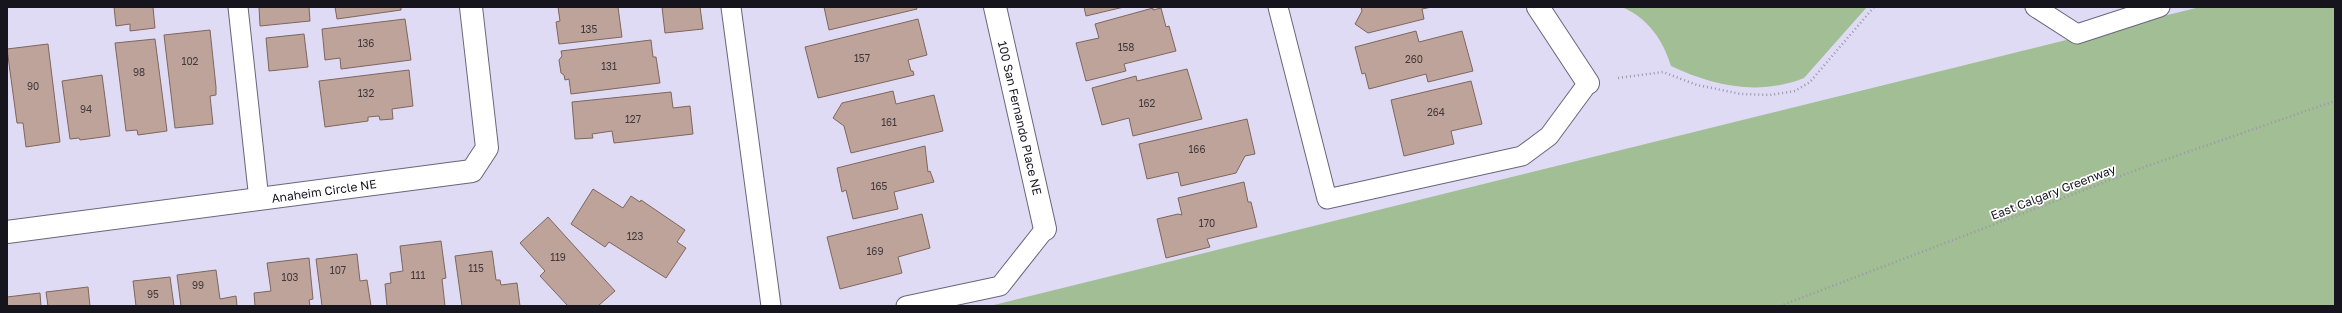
<svg xmlns="http://www.w3.org/2000/svg" width="2342" height="313" font-family="'Golos Text',sans-serif">
  <style>
    .green { fill: #a2be95 }
    .building { fill: #bea39a; stroke: #7e665d }
    .lines { fill: none; stroke-linecap: round; stroke-linejoin: round }
    .service-casing { stroke: #6a657b; stroke-width: 21 }
    .minor-casing { stroke: #6a657b; stroke-width: 24 }
    .path { stroke: #9a96a9; stroke-width: 2.5; stroke-dasharray: 1 3; stroke-linecap: butt }
    .service { stroke: #fff; stroke-width: 19 }
    .minor { stroke: #fff; stroke-width: 22 }
    .labels { text-anchor: middle; dominant-baseline: central; stroke-width: 3.5; stroke-linejoin: round; paint-order: stroke }
    .number-label { font-size: 10px; fill: #40383c }
    .street-label { font-size: 12px; fill: #16141d; stroke: #fff }
  </style>
  <rect width="100%" height="100%" fill="#e0dbf4"/>
  <path class="green" d="M 1622,7 L 1867,7 L 1804,78 C 1759,96 1713,86 1671,66 C 1663,40 1648,18 1622,7 Z
    M 2200,7 L 2335,7 L 2335,306 L 990,306 Z"/>
  <path class="building" d="M 114,7 L 153,7 L 155,28 L 130,31 L 130,24 L 116,26 Z
    M 259,7 L 309,7 L 310,21 L 260,26 Z
    M 335,7 L 401,7 L 401,10 L 337,19 Z
    M 558,7 L 618,7 L 622,37 L 559,44 L 556,22 L 560,21 Z
    M 662,7 L 700,7 L 703,29 L 665,33 Z
    M 824,7 L 916,7 L 917,9 L 829,30 Z
    M 1084,7 L 1124,7 L 1086,16 Z
    M 1361,7 L 1432,7 L 1422,9 L 1424,19 L 1368,33 L 1355,24 L 1362,11 Z
    M 1153,8 L 1153,10 L 1161,8 L 1166,27 L 1169,26 L 1176,51 L 1124,64 L 1126,71 L 1086,81 L 1076,43 L 1099,38 L 1095,24 Z
    M 405,19 L 411,60 L 341,69 L 340,58 L 325,60 L 322,29 Z
    M 918,19 L 927,55 L 908,60 L 911,71 L 913,71 L 914,75 L 818,98 L 805,47 Z
    M 210,30 L 216,87 L 216,95 L 210,96 L 213,124 L 175,128 L 164,35 Z
    M 1416,31 L 1419,42 L 1462,31 L 1473,71 L 1428,82 L 1426,74 L 1369,89 L 1365,73 L 1362,74 L 1355,47 Z
    M 304,34 L 308,67 L 269,71 L 266,38 Z
    M 155,39 L 167,131 L 138,135 L 137,130 L 126,131 L 115,43 Z
    M 651,40 L 653,57 L 656,57 L 660,83 L 571,94 L 569,79 L 565,80 L 564,75 L 561,73 L 559,60 L 562,56 L 561,51 Z
    M 48,44 L 60,142 L 26,147 L 23,123 L 17,123 L 7,49 Z
    M 1187,69 L 1202,119 L 1133,136 L 1129,118 L 1102,125 L 1092,88 L 1136,76 L 1137,81 Z
    M 409,70 L 413,106 L 392,109 L 393,119 L 380,120 L 379,116 L 368,117 L 368,121 L 325,127 L 319,81 Z
    M 102,75 L 110,136 L 80,140 L 79,138 L 70,139 L 62,81 Z
    M 1471,81 L 1482,124 L 1451,131 L 1454,144 L 1404,156 L 1391,100 Z
    M 893,91 L 896,104 L 934,95 L 943,131 L 851,153 L 844,126 L 833,118 L 842,103 Z
    M 671,92 L 673,108 L 690,106 L 693,134 L 614,143 L 612,131 L 592,134 L 593,138 L 575,139 L 572,102 Z
    M 1247,119 L 1255,154 L 1245,156 L 1236,173 L 1181,186 L 1178,172 L 1147,179 L 1139,144 Z
    M 925,146 L 928,172 L 930,171 L 934,182 L 894,192 L 898,209 L 853,219 L 846,190 L 842,192 L 837,168 Z
    M 1244,182 L 1248,202 L 1251,202 L 1257,227 L 1207,239 L 1210,247 L 1166,258 L 1157,219 L 1178,214 L 1182,215 L 1178,198 Z
    M 593,189 L 623,208 L 631,196 L 640,202 L 641,200 L 685,230 L 677,242 L 686,248 L 666,278 L 609,242 L 605,247 L 571,224 Z
    M 922,214 L 930,248 L 898,257 L 902,273 L 840,289 L 827,237 Z
    M 548,217 L 615,291 L 598,306 L 568,306 L 540,276 L 545,271 L 520,243 Z
    M 441,241 L 446,278 L 442,279 L 445,306 L 387,306 L 385,284 L 391,283 L 390,273 L 403,271 L 400,246 Z
    M 492,251 L 496,280 L 500,280 L 501,285 L 517,283 L 520,306 L 462,306 L 455,256 Z
    M 357,254 L 360,281 L 367,280 L 371,306 L 322,306 L 316,259 Z
    M 309,258 L 313,299 L 309,300 L 310,306 L 255,306 L 254,293 L 271,291 L 267,263 Z
    M 216,270 L 220,299 L 236,296 L 237,306 L 181,306 L 177,275 Z
    M 170,277 L 174,306 L 136,306 L 133,281 Z
    M 88,287 L 90,306 L 48,306 L 46,292 Z
    M 40,293 L 41,306 L 7,306 L 7,297 Z"/>
  <g class="lines">
    <g class="service-casing">
      <path id="service" d="M 238,7 L 259,200
        M 731,7 L 771,306
        M 1278,7 L 1327,199 L 1522,156 L 1549,136 L 1588,83
        M 2035,7 L 2077,34 L 2160,7
        M 906,306 L 1000,286 L 1045,229"/>
    </g>
    <g class="minor-casing">
      <path id="minor" d="M 995,7 L 1045,229
        M 1538,7 L 1588,83
        M 7,232 L 472,171 L 487,148 L 471,7"/>
    </g>
    <path class="path" d="M 1618,78 L 1663,72 L 1697,85 L 1741,94 L 1770,95 L 1795,91 L 1810,82 L 1874,7
      M 1780,306 L 2147,166 L 2335,101"/>
    <use href="#service" class="service"/>
    <use href="#minor" class="minor"/>
  </g>
  <g class="labels">
    <g class="number-label">
      <text x="589" y="29">135</text>
      <text x="366" y="43">136</text>
      <text x="1126" y="47">158</text>
      <text x="862" y="58">157</text>
      <text x="1414" y="59">260</text>
      <text x="190" y="61">102</text>
      <text x="609" y="66">131</text>
      <text x="139" y="72">98</text>
      <text x="33" y="86">90</text>
      <text x="366" y="93">132</text>
      <text x="1147" y="103">162</text>
      <text x="86" y="109">94</text>
      <text x="1436" y="112">264</text>
      <text x="633" y="119">127</text>
      <text x="889" y="122">161</text>
      <text x="1197" y="149">166</text>
      <text x="879" y="186">165</text>
      <text x="1207" y="223">170</text>
      <text x="635" y="236">123</text>
      <text x="875" y="251">169</text>
      <text x="558" y="257">119</text>
      <text x="476" y="268">115</text>
      <text x="338" y="270">107</text>
      <text x="418" y="275">111</text>
      <text x="290" y="277">103</text>
      <text x="198" y="285">99</text>
      <text x="153" y="294">95</text>
    </g>
    <g class="street-label">
      <text transform="translate(1020 118) rotate(77)">100 San Fernando Place NE</text>
      <text transform="translate(324 191) rotate(-8)">Anaheim Circle NE</text>
      <text transform="translate(2053 192) rotate(-21)">East Calgary Greenway</text>
    </g>
  </g>
  <rect width="2342" height="313" fill="none" stroke="#16141d" stroke-width="16"/>
</svg>
